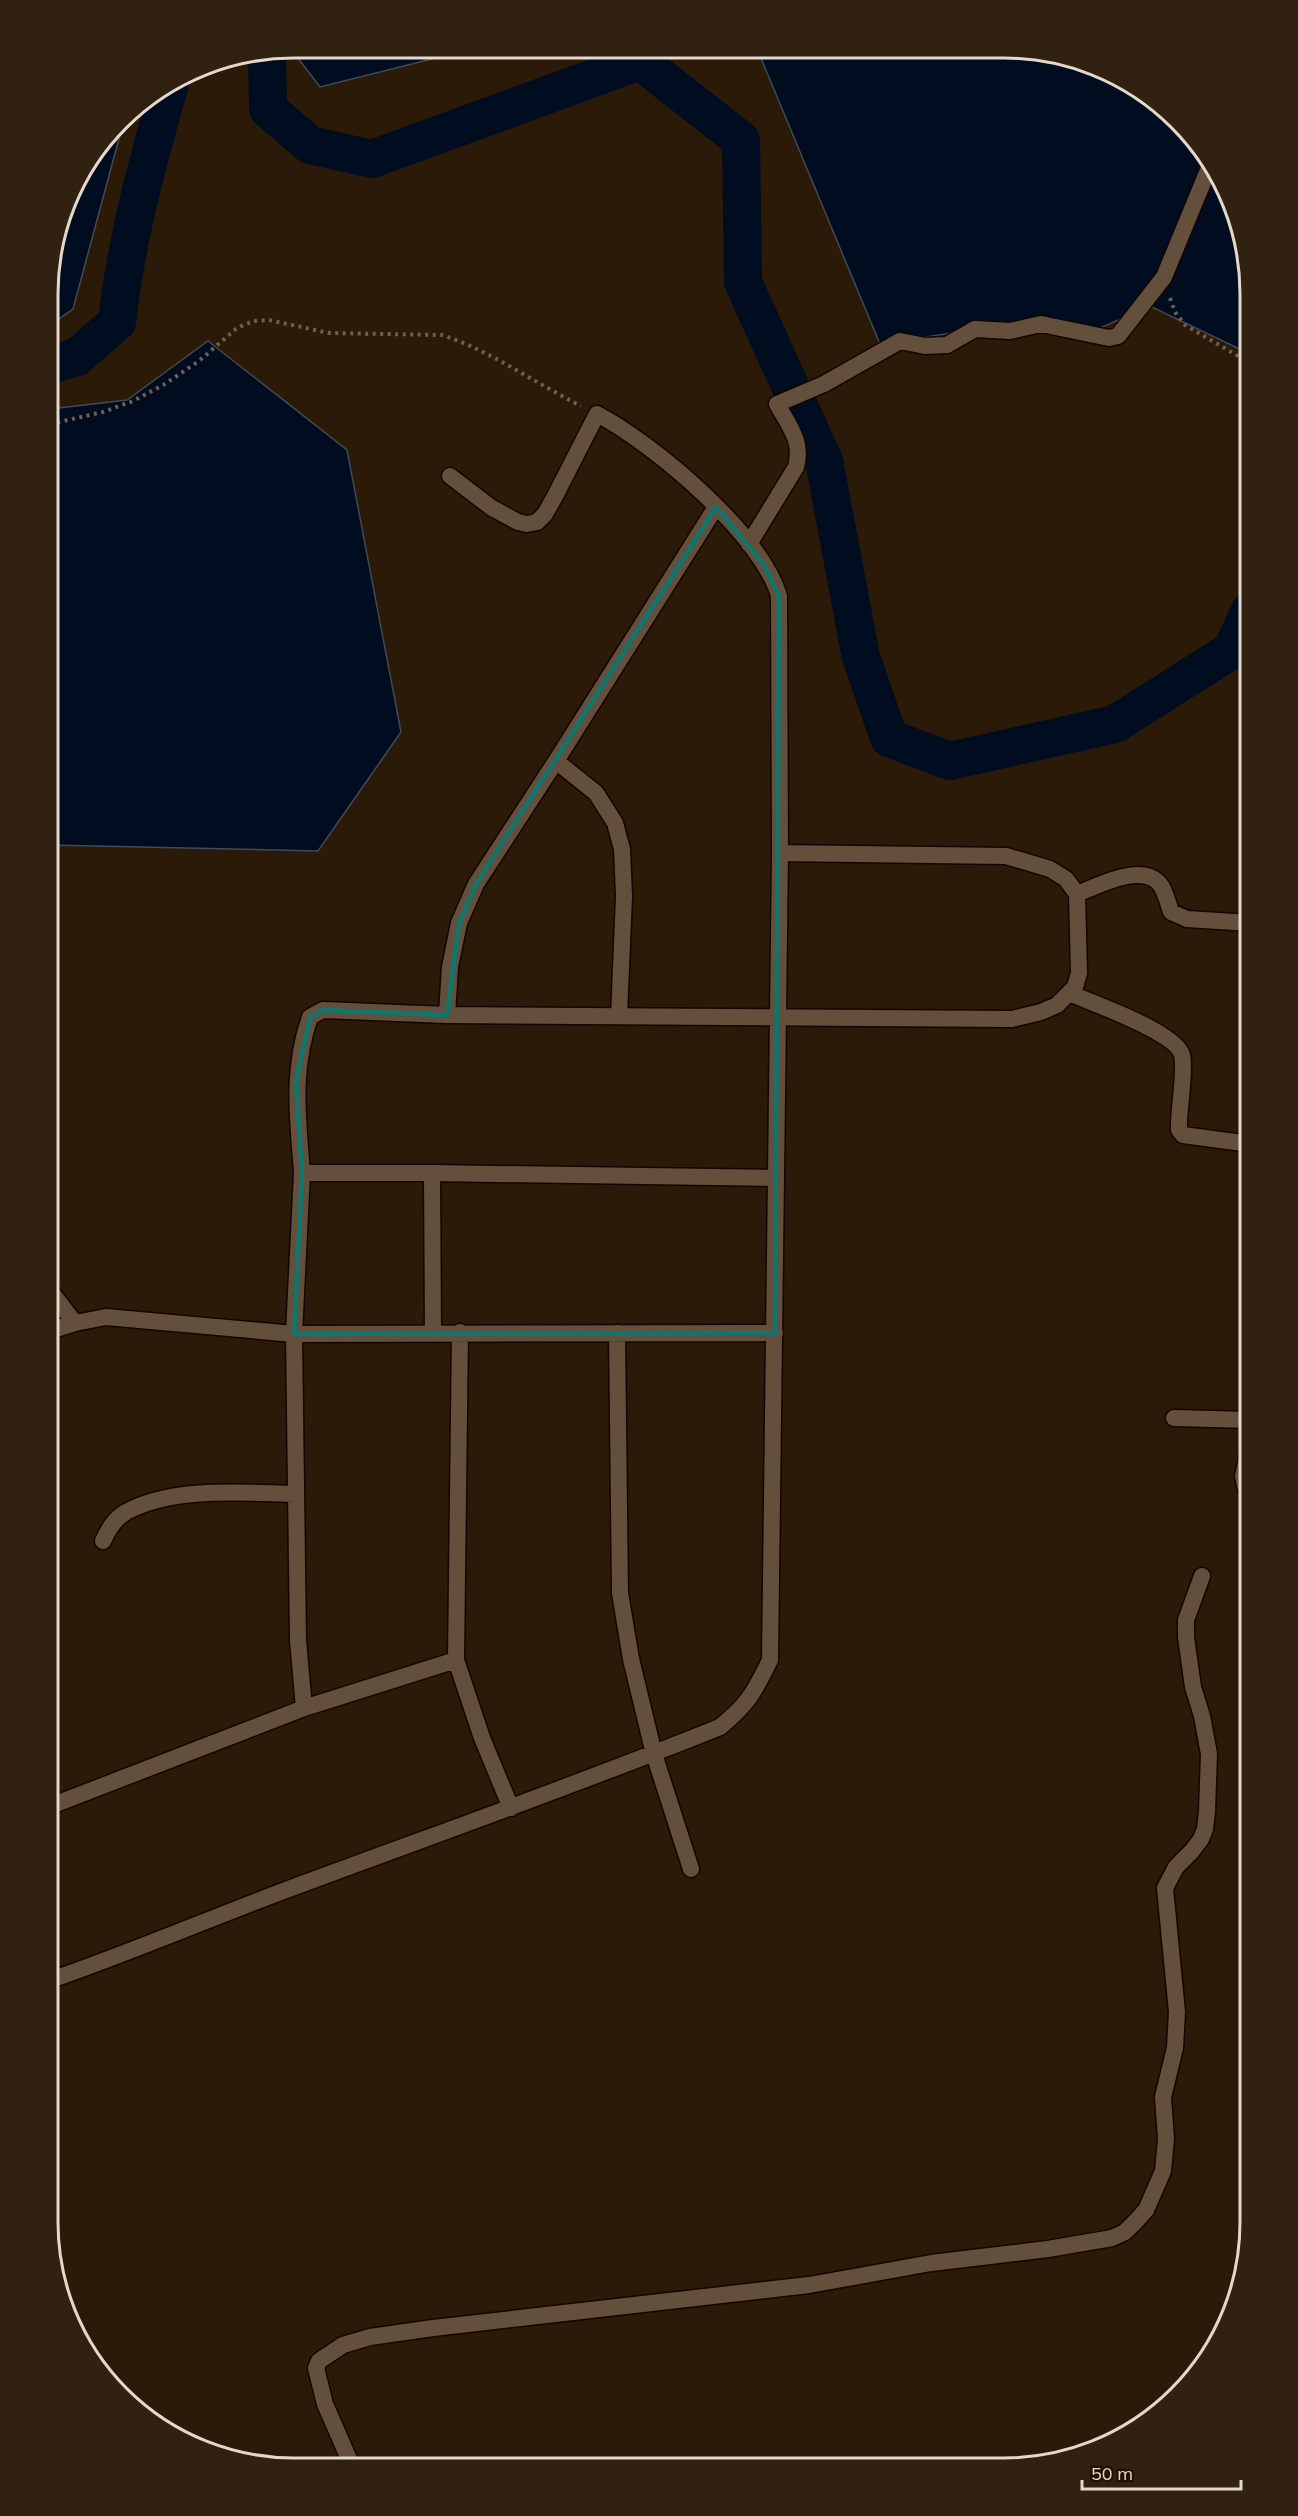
<svg xmlns="http://www.w3.org/2000/svg" width="1298" height="2516" font-family="Mulish,sans-serif">
  <style>
    .water { fill: #000c20; stroke: #444954; stroke-width: 1.5 }
    .lines { fill: none; stroke-linecap: round; stroke-linejoin: round }
    .river { stroke: #000c20; stroke-width: 38 }
    .minor-casing { stroke: #130500; stroke-width: 19 }
    .path { stroke: #6e5f50; stroke-width: 4; stroke-dasharray: 3 4.5; stroke-linecap: butt }
    .minor { stroke: #634f3c; stroke-width: 16 }
    .marked { fill: none; stroke: #0f766e; stroke-width: 4.5; stroke-linejoin: round }
    .rim { fill: none; stroke: #e4d8cd; stroke-width: 3 }
  </style>
  <rect width="100%" height="100%" fill="#2b1a08"/>
  <path class="water" d="M 295,48 L 472,49 L 320,87 L 291,49 Z
    M 758,51 L 1051,53 L 1113,74 L 1166,109 L 1209,158 L 1237,216 L 1250,295 L 1250,354 L 1150,306 L 1084,335 L 978,329 L 880,344 Z
    M 124,120 L 73,309 L 50,325 L 50,263 L 74,185 Z
    M 208,341 L 347,450 L 401,732 L 318,851 L 49,845 L 50,409 L 127,400 Z"/>
  <g class="lines">
    <path class="river" d="M 267,53 L 268,109 L 310,145 L 372,159 L 640,61 L 741,140 L 743,282 L 824,461 L 861,657 L 889,738 L 950,761 L 1115,724 L 1232,650 L 1250,610
      M 50,365 L 77,357 L 117,322 C 126,241 147,164 169,87"/>
    <g class="minor-casing">
      <path id="minor" d="M 749,544 L 796,467 C 803,441 789,426 777,404 L 824,384 L 900,341 L 925,346 L 947,345 L 975,329 L 1010,331 L 1041,324 L 1109,338 L 1118,336 L 1164,277 L 1211,163
        M 556,761 L 596,793 L 615,823 L 622,849 L 624,896 L 619,1016
        M 1077,894 C 1097,886 1139,864 1158,882 C 1165,889 1168,903 1171,912 L 1187,919 L 1250,923
        M 1069,993 C 1092,1003 1176,1032 1182,1055 C 1186,1072 1178,1110 1179,1130 L 1183,1135 L 1250,1144
        M 447,1015 L 450,967 L 459,923 L 476,884 L 556,761 L 716,507
        M 302,1173 L 294,1334 L 298,1640 L 304,1708
        M 432,1173 L 302,1173 C 298,1117 291,1072 310,1017 L 323,1010 L 447,1015 L 1012,1019 L 1041,1012 L 1057,1005 L 1075,987 L 1079,973 L 1077,894 L 1066,879 L 1050,869 L 1006,856 L 780,853
        M 49,1289 L 75,1323
        M 49,1331 L 75,1323 L 106,1317 L 294,1334 L 775,1333
        M 460,1332 L 456,1660 L 482,1738 L 511,1808
        M 433,1333 L 432,1173 L 775,1178
        M 617,1333 L 620,1593 L 631,1659 L 654,1754 L 691,1869
        M 1174,1418 L 1250,1420
        M 1250,1489 L 1245,1486 L 1243,1476 L 1250,1446
        M 103,1541 C 108,1530 114,1519 126,1512 C 174,1486 243,1493 296,1494
        M 48,1807 L 304,1708 L 456,1660
        M 48,1981 C 129,1953 206,1920 286,1890 C 431,1836 576,1785 720,1727 C 748,1704 754,1693 770,1660 L 780,853 L 779,596 C 761,534 654,444 597,414 L 554,498 L 545,514 L 537,522 L 527,524 L 518,522 L 492,508 L 450,476
        M 352,2466 L 325,2404 L 316,2368 L 319,2361 L 343,2345 L 370,2337 L 433,2328 L 809,2285 L 931,2263 L 1048,2249 L 1112,2238 L 1125,2232 L 1136,2221 L 1146,2210 L 1163,2171 L 1166,2139 L 1163,2097 L 1175,2048 L 1177,2012 L 1165,1888 L 1176,1867 L 1192,1851 L 1201,1839 L 1205,1829 L 1207,1811 L 1209,1754 L 1202,1716 L 1193,1687 L 1186,1637 L 1186,1620 L 1202,1576"/>
    </g>
    <path class="path" d="M 1170,298 L 1175,312 L 1185,325 L 1250,363
      M 50,424 L 103,412 L 133,401 L 165,384 L 199,361 L 237,328 L 253,321 L 269,320 L 329,333 L 442,335 C 491,351 535,383 581,406"/>
    <use href="#minor" class="minor"/>
  </g>
  <path class="marked" d="M 716,507 L 764,565 L 779,596 L 775,1333 L 294,1334 L 302,1173 L 296,1081 L 310,1017 L 323,1010 L 447,1015 L 459,923 L 476,884 Z"/>
  <path d="M0 0H1298V2516H0ZM294 58H1004A236 236 0 0 1 1240 294V2222A236 236 0 0 1 1004 2458H294A236 236 0 0 1 58 2222V294A236 236 0 0 1 294 58Z" fill="#312111" fill-rule="evenodd"/>
  <path class="rim" d="M294 58H1004A236 236 0 0 1 1240 294V2222A236 236 0 0 1 1004 2458H294A236 236 0 0 1 58 2222V294A236 236 0 0 1 294 58Z"/>
  <path d="M1082 2480v9h159v-9" fill="none" stroke="#e4d8cd" stroke-width="3"/>
  <text x="1091" y="2480" font-size="18" fill="#e4d8cd" stroke="#211101" stroke-width="4.5" paint-order="stroke">50 m</text>
</svg>
